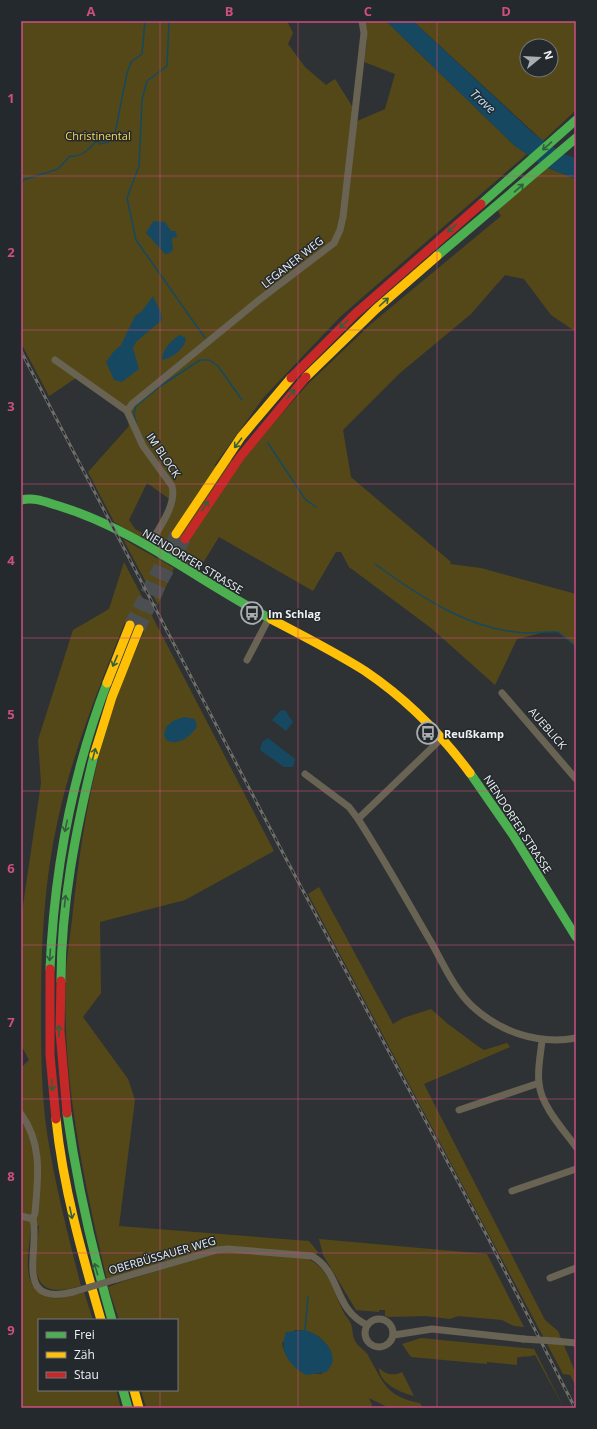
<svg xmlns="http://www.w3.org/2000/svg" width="597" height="1429" font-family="'Open Sans',sans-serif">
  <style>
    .green { fill: #544818; fill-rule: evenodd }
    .water { fill: #164961 }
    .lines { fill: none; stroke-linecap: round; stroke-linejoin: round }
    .stream { stroke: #164961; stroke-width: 1.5 }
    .highway-tunnel { stroke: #4c4f52; stroke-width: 12; stroke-dasharray: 12 6; stroke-linecap: butt }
    .street { stroke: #686353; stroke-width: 7 }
    .fast { stroke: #4caf50; stroke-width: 9 }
    .slow { stroke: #ffc107; stroke-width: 9 }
    .jam { stroke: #c62828; stroke-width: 9 }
    .rail-casing { stroke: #6f6e68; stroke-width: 3 }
    .rail { stroke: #24292d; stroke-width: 1.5; stroke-dasharray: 4.5; stroke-linecap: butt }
    .street-bridge { stroke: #686353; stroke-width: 7 }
    .oneway { stroke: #345f3b }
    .grid { fill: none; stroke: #cd4e81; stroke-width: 1; stroke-opacity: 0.55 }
    .labels { text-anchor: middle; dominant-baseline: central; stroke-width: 3; stroke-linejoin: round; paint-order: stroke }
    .park-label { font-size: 11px; fill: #f8d658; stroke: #24292d }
    .street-label { font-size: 11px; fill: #edf1f3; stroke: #24292d }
    .poi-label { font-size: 11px; font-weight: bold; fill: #edf1f3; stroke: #24292d; text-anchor: start }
    .water-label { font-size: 12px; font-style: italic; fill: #b7e5ff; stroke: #24292d }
    .neatline { fill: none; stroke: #cd4e81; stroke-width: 1.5 }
    .grid-label { font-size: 13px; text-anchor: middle; font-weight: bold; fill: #cd4e81 }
  </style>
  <rect width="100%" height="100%" fill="#2f3235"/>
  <path class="green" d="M 21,21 L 287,21 L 293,33 L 288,44 L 305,67 L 326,85 L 335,79 L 352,106 L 355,122 L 385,109 L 395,74 L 364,62 L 367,41 L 365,21 L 386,21 L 515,146 L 527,154 L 341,316 L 264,397 L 214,466 L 244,456 L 308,384 L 372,323 L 501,216 L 495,206 L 543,166 L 576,179 L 576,332 L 551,315 L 524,279 L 505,275 L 471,314 L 400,373 L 343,430 L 351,477 L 451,562 L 450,564 L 481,568 L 576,594 L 576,647 L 558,632 L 545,632 L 517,639 L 495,685 L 431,628 L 349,567 L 341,552 L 336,552 L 313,591 L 219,537 L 198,571 L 114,522 L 88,472 L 129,426 C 125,400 99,389 79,376 L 49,396 L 21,343 ZM 147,483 L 175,503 L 155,540 L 135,529 L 129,520 Z
    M 413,21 L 576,21 L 576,110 L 543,141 ZM 527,46 L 551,46 L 551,70 L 527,70 Z
    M 123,539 L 174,568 L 158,605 Z
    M 124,562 L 274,851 L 185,900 L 100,922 L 101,993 L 83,1017 L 128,1079 L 135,1100 L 119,1226 L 309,1241 L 318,1252 L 316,1254 L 226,1248 L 107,1280 C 84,1182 61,1075 66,974 C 67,953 71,931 73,911 C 79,853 88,796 103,740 C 113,702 129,666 144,631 L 125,622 C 99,687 73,751 58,819 C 44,881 41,944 41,1006 C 41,1048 41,1091 47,1133 C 55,1185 68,1235 81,1286 C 25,1302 36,1265 39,1226 L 30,1224 C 32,1245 19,1278 40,1293 C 46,1298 53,1299 61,1298 C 69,1297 77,1294 84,1292 L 93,1320 L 39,1320 L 39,1390 L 116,1390 L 121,1408 L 21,1408 L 21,1068 L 29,1060 L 21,1045 L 21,919 L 41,783 L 38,740 L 73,630 L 109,609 Z
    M 319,887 L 393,1024 L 403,1018 L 431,1009 L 448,1024 L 479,1047 L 484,1050 L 507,1043 L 510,1047 L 424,1084 L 545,1320 L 558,1331 L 576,1374 L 576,1386 L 570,1375 L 563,1374 L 308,894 Z
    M 319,1239 L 487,1254 L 524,1327 L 514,1326 L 502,1320 L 458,1316 L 450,1319 L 426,1316 L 390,1317 L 385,1316 L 385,1310 L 379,1310 L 379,1312 L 356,1310 L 323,1255 Z
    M 230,1252 L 306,1258 C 329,1267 333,1291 343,1311 C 345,1316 349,1319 351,1324 C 353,1329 352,1334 354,1339 C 357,1347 366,1350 369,1357 C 384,1384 387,1397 420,1403 L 423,1408 L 389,1408 L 369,1398 L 372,1405 L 371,1408 L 146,1408 L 141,1390 L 177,1390 L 177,1320 L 119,1320 L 108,1287 L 124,1281 L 214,1254 ZM 295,1330 C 312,1330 322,1336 331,1351 L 322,1374 C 302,1374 285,1362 282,1343 Z
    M 421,1338 L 534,1349 L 564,1408 L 535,1355 C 528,1358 523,1355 517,1358 L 517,1365 L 487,1362 L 487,1364 L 411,1357 L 402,1344 Z
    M 379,1368 C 386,1375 394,1376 402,1372 L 414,1396 C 402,1393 379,1384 379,1368 Z"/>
  <path class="water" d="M 386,21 L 413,21 L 534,134 L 563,154 L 576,158 L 576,179 L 543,166 L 515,146 Z
    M 153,221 L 165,222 L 171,231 L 176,231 L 177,237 L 172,238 L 173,250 L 168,254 L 165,254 L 146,233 Z
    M 153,296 L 161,313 L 162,320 L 136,342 L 133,348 L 139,369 L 122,382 L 114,380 L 106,362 L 114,351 L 121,345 L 135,316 L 142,311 Z
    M 180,335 L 186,338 C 185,348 173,358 162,360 C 162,350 172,339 180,335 Z
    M 285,710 L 293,722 L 286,731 L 272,720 L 280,711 Z
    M 184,717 L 195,719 L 197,726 C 192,736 178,747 166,740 L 164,735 L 166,727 L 173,721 Z
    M 268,738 L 295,759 L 293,767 L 284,767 L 260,750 L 262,742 Z
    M 305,1330 C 322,1335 344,1356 326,1372 L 306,1375 C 288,1365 279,1351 286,1332 Z"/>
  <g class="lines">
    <path class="stream" d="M 169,21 L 167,66 L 147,81 L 142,100 L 139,166 L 127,198 L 136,240 L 205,338
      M 21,187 L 23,180 L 58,169 L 70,156 C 80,158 90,149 96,141 L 100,144 L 108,142 L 115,133 L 127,73 L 131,62 L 142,54 L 145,21
      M 136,423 L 134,414 L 136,406 L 159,387 L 200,360 L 209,360 L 218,366 L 242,400
      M 268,443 L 305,499 L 316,507
      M 375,564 C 419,596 470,631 527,633 C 537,633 548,631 558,632 L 576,646
      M 305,1330 L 308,1297"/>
    <path class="highway-tunnel" d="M 130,625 L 176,534
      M 139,629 L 162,581 L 185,539"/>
    <path class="street" d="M 55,360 L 127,411 L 143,446 L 172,486 C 177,506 158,529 148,547
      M 127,411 L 132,404 L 259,300 L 334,243 L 340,230 L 343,217 L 364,33 L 362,21
      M 247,660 L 269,618
      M 502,693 L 576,779
      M 441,739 L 358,819 C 384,859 407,901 431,942 C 443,963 454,989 472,1006 C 500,1032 538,1045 576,1038
      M 305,774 L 349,807 L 358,819
      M 542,1040 C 541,1053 537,1070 539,1083 C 541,1106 563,1129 576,1147
      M 459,1110 L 539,1083
      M 21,1114 C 43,1144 38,1178 35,1213 L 33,1219 C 40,1251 13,1307 73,1292
      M 512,1191 L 576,1169
      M 21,1216 L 33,1219
      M 550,1278 L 576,1268
      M 117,1279 L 217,1250 L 228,1249 L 312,1256 C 342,1273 333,1309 367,1325
      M365 1333a14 14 0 1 1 28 0a14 14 0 1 1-28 0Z
      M 394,1335 L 432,1329 L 523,1339
      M 555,1341 L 576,1343"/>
    <path class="fast" d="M 481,204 L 576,120
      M 437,256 L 576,138
      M 21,500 C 36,497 45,502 59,506 C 137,530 200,582 271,619
      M 470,773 L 513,835 L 576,937
      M 50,969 C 54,870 72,775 107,683
      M 61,981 C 61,904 76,829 94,755
      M 67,1113 C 77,1185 92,1250 112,1320
      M 123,1390 L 128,1408"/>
    <path class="slow" d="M 306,377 L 376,309 L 437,256
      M 176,534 L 241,437 L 291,378
      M 271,619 C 303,636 335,652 365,671 C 405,698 441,734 470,773
      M 107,683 L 130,625
      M 94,755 L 112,697 L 139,629
      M 56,1119 C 63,1187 82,1254 101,1320
      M 134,1390 L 139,1408"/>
    <path class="jam" d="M 291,378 L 355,314 L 481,204
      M 185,539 L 240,457 L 306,377
      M 50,969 L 50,1055 L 56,1119
      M 61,981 L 60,1031 L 67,1113"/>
    <g class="rail-casing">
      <path id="rail" d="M 21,351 L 284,855 L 487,1236 L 575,1408"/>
    </g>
    <use href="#rail" class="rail"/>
    <path class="street-bridge" d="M 73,1292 L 117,1279
      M 523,1339 L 555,1341"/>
  </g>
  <defs><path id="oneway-shaft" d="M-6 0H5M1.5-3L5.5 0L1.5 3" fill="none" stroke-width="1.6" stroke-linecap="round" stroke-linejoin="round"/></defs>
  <g class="oneway">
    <use href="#oneway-shaft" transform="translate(547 146) rotate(139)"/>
    <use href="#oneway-shaft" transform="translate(519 188) rotate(-41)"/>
    <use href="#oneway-shaft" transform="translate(452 228) rotate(139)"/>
    <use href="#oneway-shaft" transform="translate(384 302) rotate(-42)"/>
    <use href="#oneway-shaft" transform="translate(344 324) rotate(137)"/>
    <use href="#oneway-shaft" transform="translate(291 394) rotate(-49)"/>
    <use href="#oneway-shaft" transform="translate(238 443) rotate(127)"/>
    <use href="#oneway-shaft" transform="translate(205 506) rotate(-57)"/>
    <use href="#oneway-shaft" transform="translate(115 661) rotate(113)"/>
    <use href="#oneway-shaft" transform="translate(94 754) rotate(-75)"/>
    <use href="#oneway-shaft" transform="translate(66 826) rotate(102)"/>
    <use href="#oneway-shaft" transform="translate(65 901) rotate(-84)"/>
    <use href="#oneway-shaft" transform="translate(50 955) rotate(94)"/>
    <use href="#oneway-shaft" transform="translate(59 1031) rotate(-91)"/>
    <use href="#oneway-shaft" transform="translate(52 1085) rotate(85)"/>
    <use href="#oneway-shaft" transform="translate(71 1213) rotate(78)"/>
    <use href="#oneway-shaft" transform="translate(96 1269) rotate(-106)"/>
  </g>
  <path class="grid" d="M 160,21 L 160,1320M 298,21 L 298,1408M 437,21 L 437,1408M 21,176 L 576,176M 21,330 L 576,330M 21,484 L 576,484M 21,638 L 576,638M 21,791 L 576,791M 21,945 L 576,945M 21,1099 L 576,1099M 21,1253 L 576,1253M 160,1390 L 160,1408"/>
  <defs>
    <g id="bus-ring" transform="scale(1.15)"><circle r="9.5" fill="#24292d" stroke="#aaaeb0" stroke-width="1.5"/><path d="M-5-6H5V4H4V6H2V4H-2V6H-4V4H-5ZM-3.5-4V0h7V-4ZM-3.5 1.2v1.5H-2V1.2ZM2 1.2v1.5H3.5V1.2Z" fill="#aaaeb0"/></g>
  </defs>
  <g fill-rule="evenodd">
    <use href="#bus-ring" x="252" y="613"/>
    <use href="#bus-ring" x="428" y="733"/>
  </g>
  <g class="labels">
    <g class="park-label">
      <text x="98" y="135">Christinental</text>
    </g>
    <g class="street-label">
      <text transform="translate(292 262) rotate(-38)">LEGANER WEG</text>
      <text transform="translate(164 455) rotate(56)">IM BLOCK</text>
      <text transform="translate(193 561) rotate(31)">NIENDORFER STRASSE</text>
      <text transform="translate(548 728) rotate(49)">AUEBLICK</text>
      <text transform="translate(518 824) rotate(57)">NIENDORFER STRASSE</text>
      <text transform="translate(162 1255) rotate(-16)">OBERBÜSSAUER WEG</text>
    </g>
    <g class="poi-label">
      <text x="268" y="613">Im Schlag</text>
      <text x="444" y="733">Reußkamp</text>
    </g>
    <g class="water-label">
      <text transform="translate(483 101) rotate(43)">Trave</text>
    </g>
  </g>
  <rect width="597" height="1429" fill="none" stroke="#24292d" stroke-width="44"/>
  <rect x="38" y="1319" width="140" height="72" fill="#24292d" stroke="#74797c"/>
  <rect x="46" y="1332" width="20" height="6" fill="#4caf50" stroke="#74797c"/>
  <text x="74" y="1339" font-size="12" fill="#edf1f3">Frei</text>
  <rect x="46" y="1352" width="20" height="6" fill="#ffc107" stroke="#74797c"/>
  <text x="74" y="1359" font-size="12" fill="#edf1f3">Zäh</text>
  <rect x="46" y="1372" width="20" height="6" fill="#c62828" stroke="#74797c"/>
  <text x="74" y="1379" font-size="12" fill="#edf1f3">Stau</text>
  <g transform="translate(539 58) rotate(72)"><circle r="19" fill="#24292d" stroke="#74797c"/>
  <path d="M0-3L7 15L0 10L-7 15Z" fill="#aaaeb0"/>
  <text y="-6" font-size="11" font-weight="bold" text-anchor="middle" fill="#edf1f3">N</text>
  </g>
  <rect x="22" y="22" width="553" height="1385" class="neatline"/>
  <g class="grid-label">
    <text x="91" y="16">A</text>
    <text x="229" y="16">B</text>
    <text x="368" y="16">C</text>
    <text x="506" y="16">D</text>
    <text x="11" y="103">1</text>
    <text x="11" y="257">2</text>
    <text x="11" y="411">3</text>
    <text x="11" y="565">4</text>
    <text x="11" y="719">5</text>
    <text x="11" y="873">6</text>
    <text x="11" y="1027">7</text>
    <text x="11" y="1181">8</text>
    <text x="11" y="1335">9</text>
  </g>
</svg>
